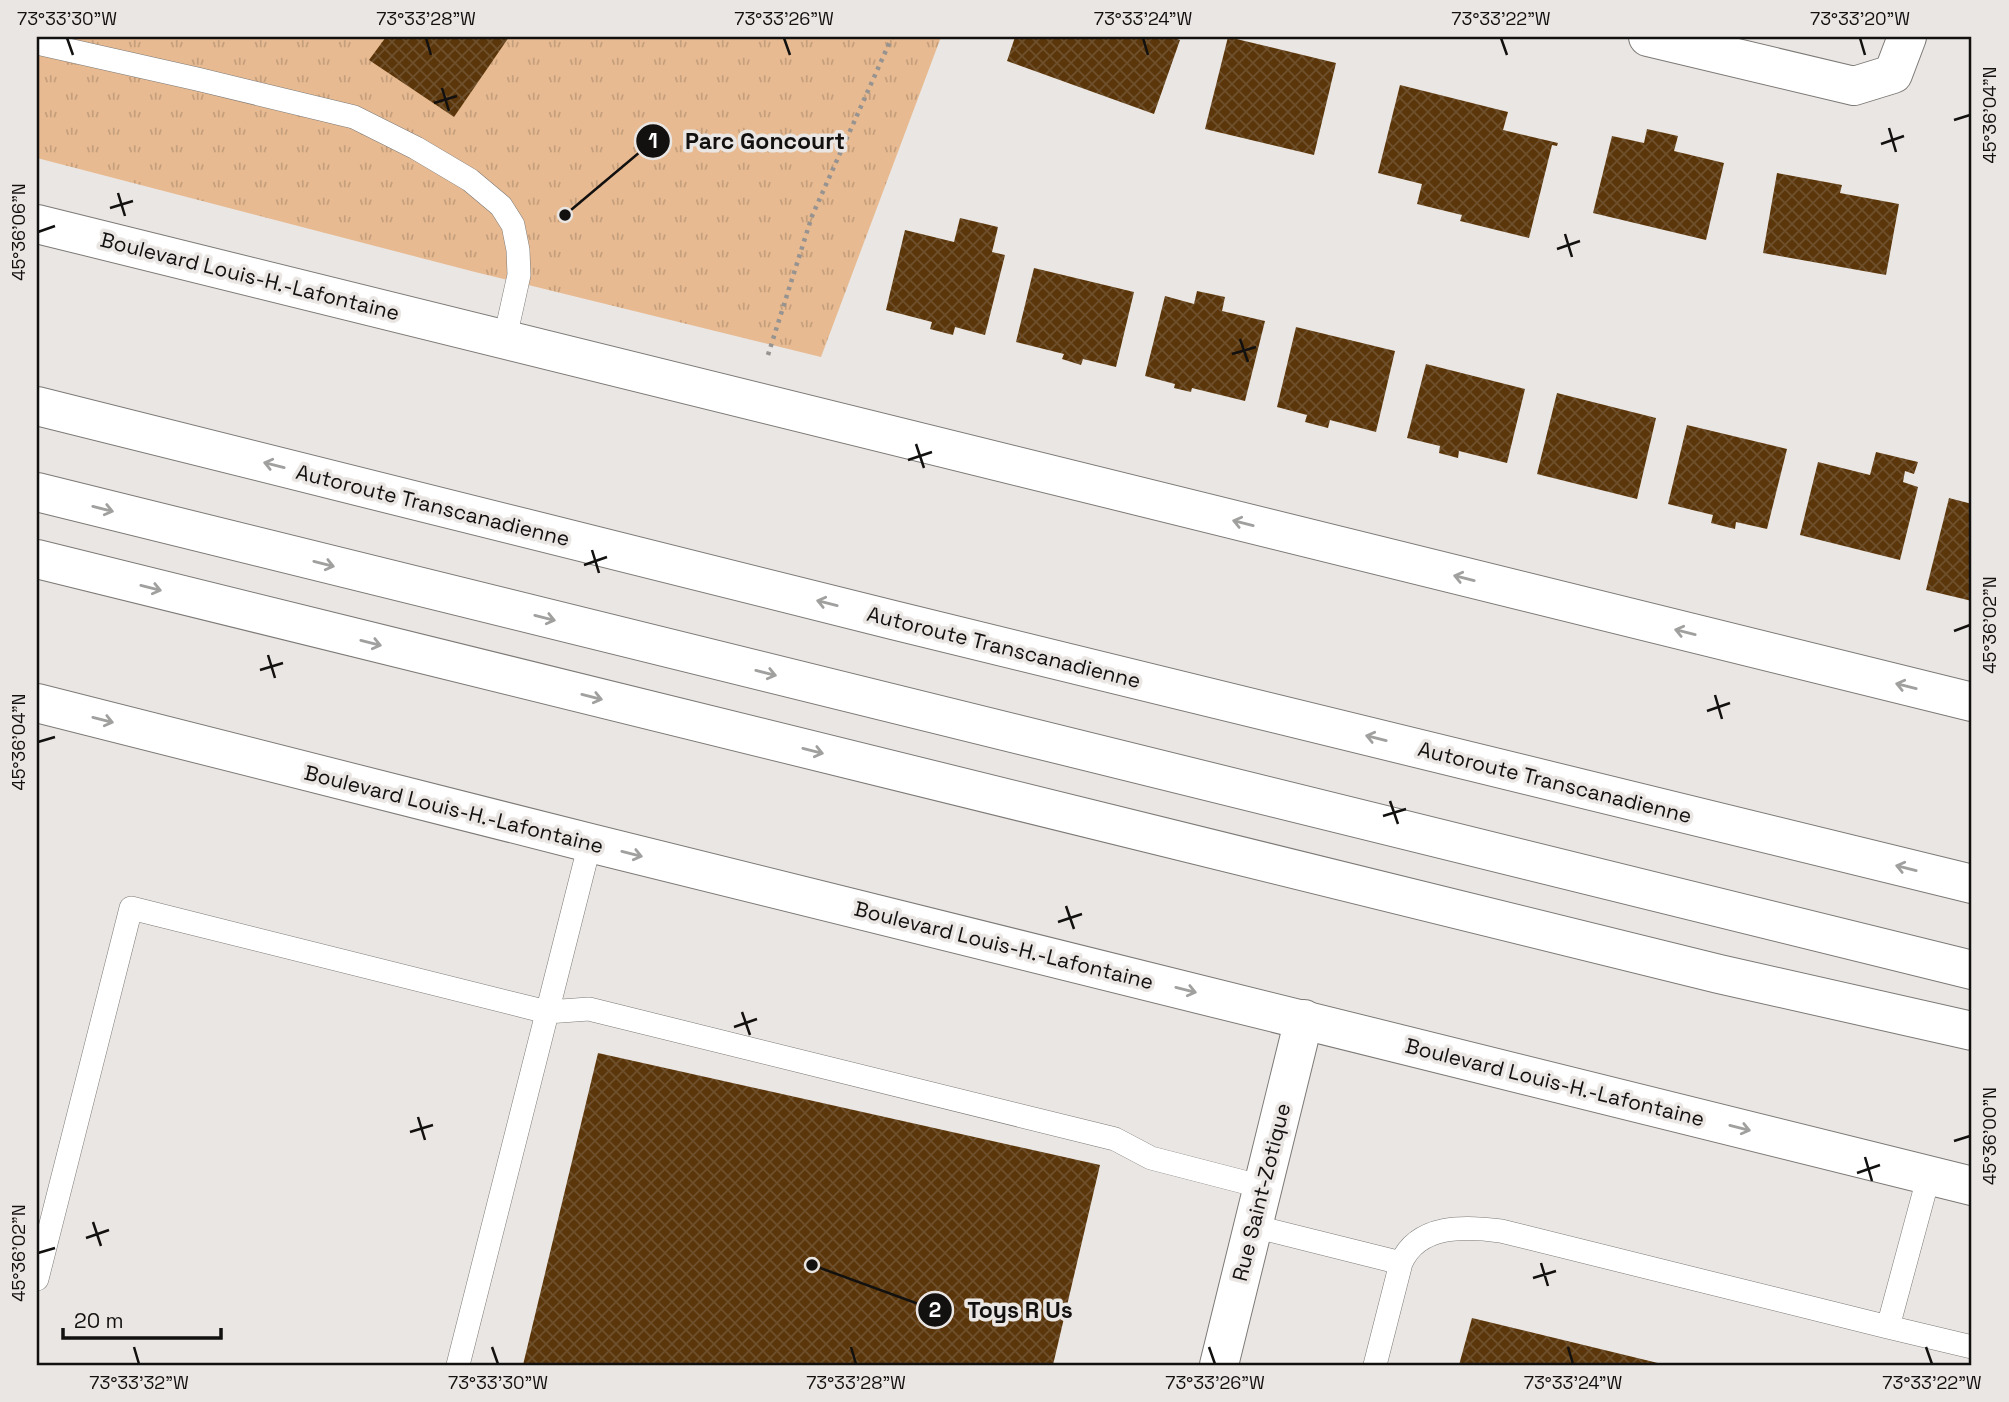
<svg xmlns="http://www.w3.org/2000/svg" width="2009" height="1402" font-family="'Space Grotesk',sans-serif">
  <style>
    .park { fill: url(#park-tufts) }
    .building { fill: url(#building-cross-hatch) }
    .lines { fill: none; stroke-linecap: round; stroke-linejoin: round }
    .service-casing { stroke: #7c7976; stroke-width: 24 }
    .minor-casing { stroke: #7c7976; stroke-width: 40 }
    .secondary-casing { stroke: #7c7976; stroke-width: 40 }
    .motorway-casing { stroke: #7c7976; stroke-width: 40 }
    .path { stroke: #969391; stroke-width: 4.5; stroke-dasharray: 3.5 5; stroke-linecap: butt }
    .service { stroke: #fff; stroke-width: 23 }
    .minor { stroke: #fff; stroke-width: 38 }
    .secondary { stroke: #fff; stroke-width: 38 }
    .motorway { stroke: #fff; stroke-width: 38 }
    .oneway { stroke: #a0a09f }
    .ticks { fill: none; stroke: #121110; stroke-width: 2.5 }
    .labels { text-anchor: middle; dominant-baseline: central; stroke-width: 7; stroke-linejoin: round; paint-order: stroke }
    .street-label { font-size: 21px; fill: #121110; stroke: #eae6e3 }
    .leader { fill: none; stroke: #121110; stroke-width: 2.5 }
    .callout-dot { fill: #121110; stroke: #eae6e3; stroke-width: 2.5 }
    .mark-label { font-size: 21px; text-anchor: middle; font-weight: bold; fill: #fff }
    .callout-label { font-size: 23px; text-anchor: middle; font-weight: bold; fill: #121110; stroke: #eae6e3; stroke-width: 7; stroke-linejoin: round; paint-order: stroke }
    .neatline { fill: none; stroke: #121110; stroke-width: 2.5 }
    .ticks-label { font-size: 18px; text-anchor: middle; fill: #121110 }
  </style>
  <defs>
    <pattern id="park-tufts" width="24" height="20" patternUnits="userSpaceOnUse" patternTransform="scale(1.75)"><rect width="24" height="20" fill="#e7ba91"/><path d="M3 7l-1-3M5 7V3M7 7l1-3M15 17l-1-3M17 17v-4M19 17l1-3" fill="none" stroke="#c59f7c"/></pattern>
    <pattern id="building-cross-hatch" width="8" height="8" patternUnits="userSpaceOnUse" patternTransform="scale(1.75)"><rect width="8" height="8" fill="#5b360a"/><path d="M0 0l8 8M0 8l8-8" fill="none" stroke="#6e502d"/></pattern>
  </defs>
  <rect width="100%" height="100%" fill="#eae6e3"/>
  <path class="park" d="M 37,37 L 941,37 L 821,357 L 475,272 L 37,158 Z"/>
  <path class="building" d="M 386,37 L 509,37 L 454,117 L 369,60 Z
    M 1015,37 L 1172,37 L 1180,40 L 1154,114 L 1007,61 Z
    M 1228,37 L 1336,63 L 1314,155 L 1205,129 Z
    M 1400,85 L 1508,112 L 1503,130 L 1558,143 L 1557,146 L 1552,145 L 1529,238 L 1460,221 L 1462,215 L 1417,204 L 1422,184 L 1378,173 Z
    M 1647,129 L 1678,136 L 1674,151 L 1724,163 L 1706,240 L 1593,213 L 1612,136 L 1644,143 Z
    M 1777,173 L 1842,185 L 1840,193 L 1899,204 L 1886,275 L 1763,253 Z
    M 960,218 L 998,227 L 992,252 L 1005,255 L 985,335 L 955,327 L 953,335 L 930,329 L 932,322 L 886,310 L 905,230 L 954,242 Z
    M 1034,268 L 1134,292 L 1116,367 L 1083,359 L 1081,365 L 1062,359 L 1064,354 L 1016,342 Z
    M 1197,291 L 1225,297 L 1222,311 L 1265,321 L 1245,401 L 1192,388 L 1191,392 L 1174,388 L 1175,384 L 1145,376 L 1165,296 L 1194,304 Z
    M 1296,327 L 1395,351 L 1376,432 L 1330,420 L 1328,428 L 1305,422 L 1307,415 L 1277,407 Z
    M 1426,364 L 1525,389 L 1507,463 L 1459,451 L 1458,458 L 1439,453 L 1440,446 L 1407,438 Z
    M 1557,393 L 1656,418 L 1637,499 L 1537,474 Z
    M 1687,425 L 1787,449 L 1767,529 L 1736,522 L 1735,529 L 1711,523 L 1713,515 L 1668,504 Z
    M 1876,452 L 1918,462 L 1914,474 L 1905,471 L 1903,482 L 1918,487 L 1900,560 L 1800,535 L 1818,462 L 1870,475 Z
    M 1949,498 L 1972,504 L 1972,601 L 1926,590 Z
    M 598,1053 L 1100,1165 L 1053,1365 L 523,1365 Z
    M 1472,1318 L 1662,1364 L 1662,1365 L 1459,1365 Z"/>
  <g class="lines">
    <g class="service-casing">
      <path id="service" d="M 37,43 L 197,79 L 354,117 L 416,148 L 470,180 L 501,206 L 513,225 L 518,250 L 519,275 L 505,338
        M 1929,1175 L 1888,1327 L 1972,1347
        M 1253,1226 L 1401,1263 L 1375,1365
        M 1401,1263 C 1418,1224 1465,1226 1501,1231 L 1888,1327
        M 37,1279 L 131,908 L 547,1012 L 589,1009 L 1115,1139 L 1151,1158 L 1263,1187
        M 458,1365 L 590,843"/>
    </g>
    <g class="minor-casing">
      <path id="minor" d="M 1648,37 L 1854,86 L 1893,74 L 1907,37
        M 1219,1365 L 1304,1019"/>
    </g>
    <g class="secondary-casing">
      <path id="secondary" d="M 37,224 C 683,381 1327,545 1972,702
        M 37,703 L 590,843 L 1972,1186"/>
    </g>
    <g class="motorway-casing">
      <path id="motorway" d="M 37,406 L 893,620 L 1972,884
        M 37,492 L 1972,970
        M 37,559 L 1719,974 L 1972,1031"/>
    </g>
    <path class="path" d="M 768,355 L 812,216 L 892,37"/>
    <use href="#service" class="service"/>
    <use href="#minor" class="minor"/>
    <use href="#secondary" class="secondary"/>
    <use href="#motorway" class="motorway"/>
  </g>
  <defs><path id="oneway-shaft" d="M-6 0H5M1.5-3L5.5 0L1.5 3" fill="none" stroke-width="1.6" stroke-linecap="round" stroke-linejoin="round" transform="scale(1.75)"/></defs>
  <g class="oneway">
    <use href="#oneway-shaft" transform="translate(274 465) rotate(-166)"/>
    <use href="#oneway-shaft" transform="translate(103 509) rotate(14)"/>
    <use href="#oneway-shaft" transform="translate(1243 523) rotate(-166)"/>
    <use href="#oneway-shaft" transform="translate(324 564) rotate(14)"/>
    <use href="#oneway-shaft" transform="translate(1464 578) rotate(-166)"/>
    <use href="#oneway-shaft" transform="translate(151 588) rotate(14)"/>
    <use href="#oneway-shaft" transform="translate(827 603) rotate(-166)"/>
    <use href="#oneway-shaft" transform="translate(545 618) rotate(14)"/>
    <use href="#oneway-shaft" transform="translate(1685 632) rotate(-166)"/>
    <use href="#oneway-shaft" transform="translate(371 643) rotate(14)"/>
    <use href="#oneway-shaft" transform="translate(766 673) rotate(14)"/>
    <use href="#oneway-shaft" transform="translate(1906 686) rotate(-166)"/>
    <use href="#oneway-shaft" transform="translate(592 697) rotate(14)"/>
    <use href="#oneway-shaft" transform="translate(103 720) rotate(14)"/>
    <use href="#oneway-shaft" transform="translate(1376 738) rotate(-166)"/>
    <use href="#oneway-shaft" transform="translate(813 751) rotate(14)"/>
    <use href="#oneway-shaft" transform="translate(632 854) rotate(14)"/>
    <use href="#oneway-shaft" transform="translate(1906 868) rotate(-166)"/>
    <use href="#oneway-shaft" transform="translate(1186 990) rotate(14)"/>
    <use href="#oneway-shaft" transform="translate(1740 1128) rotate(14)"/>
  </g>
  <path class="ticks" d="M 67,38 L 73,55M 426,38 L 431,55M 784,38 L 790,55M 1143,38 L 1148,55M 1501,38 L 1507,55M 1860,38 L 1865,55M 442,88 L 449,111M 434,103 L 457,96M 1954,120 L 1970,115M 1889,128 L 1896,152M 1881,144 L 1904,136M 118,193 L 125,216M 110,208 L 133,201M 38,232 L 55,226M 1565,234 L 1572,257M 1557,249 L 1580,241M 1240,339 L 1248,362M 1232,354 L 1256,347M 916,444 L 924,468M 908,460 L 932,452M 592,550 L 599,573M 584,565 L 607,557M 1954,631 L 1970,625M 268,655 L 275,678M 260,670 L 283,663M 1715,695 L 1722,719M 1707,711 L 1730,703M 38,742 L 55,737M 1390,801 L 1398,824M 1383,816 L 1406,809M 1066,906 L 1074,929M 1058,922 L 1082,914M 742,1012 L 750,1035M 734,1027 L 757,1019M 418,1117 L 425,1140M 410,1132 L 433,1125M 1954,1141 L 1970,1136M 1865,1157 L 1872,1181M 1857,1173 L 1880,1165M 93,1222 L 101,1246M 86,1238 L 109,1230M 38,1253 L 55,1248M 1541,1263 L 1548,1286M 1533,1278 L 1556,1271M 134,1347 L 139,1364M 492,1347 L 498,1364M 851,1347 L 856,1364M 1209,1347 L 1215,1364M 1568,1347 L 1573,1364M 1926,1347 L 1932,1364"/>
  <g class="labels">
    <g class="street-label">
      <text transform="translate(250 276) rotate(14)">Boulevard Louis-H.-Lafontaine</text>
      <text transform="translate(433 505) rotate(14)">Autoroute Transcanadienne</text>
      <text transform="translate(1004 647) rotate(14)">Autoroute Transcanadienne</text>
      <text transform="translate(1555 782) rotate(14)">Autoroute Transcanadienne</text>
      <text transform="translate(454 809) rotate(14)">Boulevard Louis-H.-Lafontaine</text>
      <text transform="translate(1004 945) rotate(14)">Boulevard Louis-H.-Lafontaine</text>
      <text transform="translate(1555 1082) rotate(14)">Boulevard Louis-H.-Lafontaine</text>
      <text transform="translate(1261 1192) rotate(-76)">Rue Saint-Zotique</text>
    </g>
  </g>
  <path class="leader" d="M565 215L653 141M812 1265L935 1310"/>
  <g class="callout-dot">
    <circle cx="565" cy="215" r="7"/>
    <circle cx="812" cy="1265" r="7"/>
    <circle cx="653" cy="141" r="18"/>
    <circle cx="935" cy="1310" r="18"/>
  </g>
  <g class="mark-label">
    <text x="653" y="148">1</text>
    <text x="935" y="1317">2</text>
  </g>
  <g class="callout-label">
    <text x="765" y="149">Parc Goncourt</text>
    <text x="1020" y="1318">Toys R Us</text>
  </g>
  <rect width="2009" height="1402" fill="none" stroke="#eae6e3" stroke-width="77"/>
  <path d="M63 1328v10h158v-10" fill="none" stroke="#121110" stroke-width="3.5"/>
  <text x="74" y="1328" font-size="21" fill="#121110" stroke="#eae6e3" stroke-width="5" paint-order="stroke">20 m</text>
  <rect x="38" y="38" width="1932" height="1326" class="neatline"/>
  <g class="ticks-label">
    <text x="67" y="25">73°33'30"W</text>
    <text x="426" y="25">73°33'28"W</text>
    <text x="784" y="25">73°33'26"W</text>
    <text x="1143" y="25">73°33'24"W</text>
    <text x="1501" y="25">73°33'22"W</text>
    <text x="1860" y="25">73°33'20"W</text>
    <text transform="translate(1990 115) rotate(-90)" y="6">45°36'04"N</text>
    <text transform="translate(19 232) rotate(-90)" y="6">45°36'06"N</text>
    <text transform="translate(1990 625) rotate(-90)" y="6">45°36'02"N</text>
    <text transform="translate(19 742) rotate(-90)" y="6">45°36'04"N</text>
    <text transform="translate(1990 1136) rotate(-90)" y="6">45°36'00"N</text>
    <text transform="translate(19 1253) rotate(-90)" y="6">45°36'02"N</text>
    <text x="139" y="1389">73°33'32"W</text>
    <text x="498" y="1389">73°33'30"W</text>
    <text x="856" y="1389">73°33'28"W</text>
    <text x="1215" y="1389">73°33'26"W</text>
    <text x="1573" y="1389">73°33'24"W</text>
    <text x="1932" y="1389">73°33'22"W</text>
  </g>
</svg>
